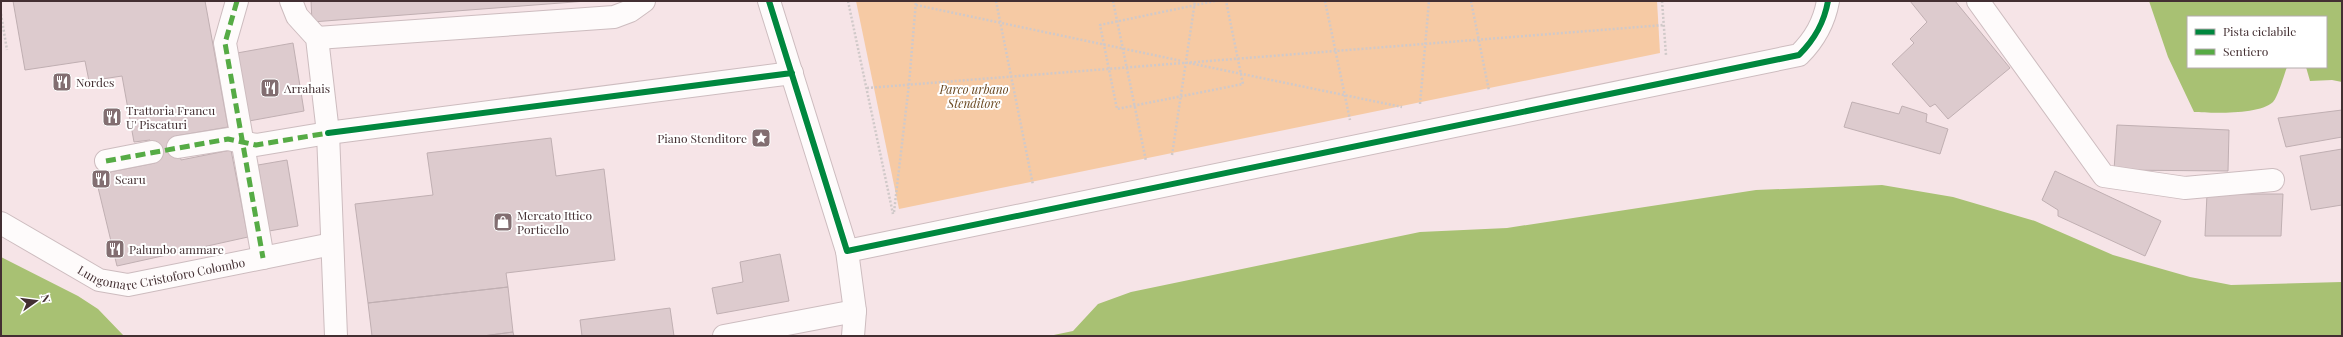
<svg xmlns="http://www.w3.org/2000/svg" width="2343" height="337" font-family="'Playfair Display',serif">
  <style>
    .green { fill: #f6caa4 }
    .water { fill: #a8c173 }
    .building { fill: #ddcbce; stroke: #c0afb2 }
    .lines { fill: none; stroke-linecap: round; stroke-linejoin: round }
    .minor-casing { stroke: #cdbcbf; stroke-width: 24 }
    .path { stroke: #d0c9c9; stroke-width: 2.5; stroke-dasharray: 2 2; stroke-linecap: butt }
    .minor { stroke: #fefbfb; stroke-width: 22 }
    .quiet { stroke: #56ab45; stroke-width: 5; stroke-dasharray: 10 5; stroke-linecap: butt }
    .cycleway-casing { stroke: #fff; stroke-width: 8 }
    .cycleway { stroke: #00873e; stroke-width: 6 }
    .labels { text-anchor: middle; dominant-baseline: central; stroke-width: 4; stroke-linejoin: round; paint-order: stroke }
    .poi-label { font-size: 12px; fill: #432f32; stroke: #fff; text-anchor: start }
    .park-label { font-size: 12px; font-style: italic; fill: #6a4820; stroke: #fff }
    .street-label { font-size: 12px; fill: #432f32; stroke: #fff }
  </style>
  <rect width="100%" height="100%" fill="#f6e4e7"/>
  <path class="green" d="M 856,1 L 1657,1 L 1660,53 L 899,209 Z"/>
  <path class="water" d="M 2149,1 L 2342,1 L 2342,82 L 2332,80 L 2310,81 L 2306,67 L 2326,67 L 2326,17 L 2188,17 L 2188,67 L 2287,67 C 2284,75 2278,97 2273,102 C 2259,115 2212,113 2194,112 L 2168,57 Z
    M 1882,185 L 1953,197 L 2035,221 L 2113,255 L 2190,277 L 2231,285 L 2342,282 L 2342,336 L 1049,336 L 1073,331 L 1098,304 L 1131,292 L 1420,232 L 1507,228 L 1756,190 Z
    M 1,257 L 78,296 L 98,309 L 124,336 L 1,336 Z"/>
  <path class="building" d="M 13,1 L 205,1 L 228,127 L 176,136 L 181,160 L 231,150 L 248,237 L 117,266 L 95,175 L 155,163 L 150,140 L 134,142 L 122,76 L 89,81 L 85,61 L 25,70 Z
    M 311,1 L 587,1 L 312,22 Z
    M 1910,1 L 1955,1 L 2010,68 L 1948,119 L 1935,104 L 1930,107 L 1892,64 L 1914,43 L 1910,39 L 1927,22 Z
    M 293,43 L 304,111 L 249,121 L 237,53 Z
    M 1852,102 L 1899,114 L 1902,106 L 1927,114 L 1926,122 L 1948,129 L 1940,154 L 1844,127 Z
    M 2342,110 L 2342,137 L 2286,147 L 2278,118 Z
    M 2117,125 L 2229,130 L 2228,171 L 2114,170 Z
    M 551,138 L 556,176 L 604,169 L 615,260 L 506,273 L 508,287 L 368,303 L 355,204 L 433,195 L 427,153 Z
    M 2342,149 L 2342,205 L 2311,210 L 2300,156 Z
    M 287,160 L 298,226 L 269,231 L 258,165 Z
    M 2055,171 L 2161,221 L 2145,256 L 2058,216 L 2058,210 L 2042,200 Z
    M 2207,194 L 2283,194 L 2281,236 L 2205,236 Z
    M 780,254 L 789,301 L 717,314 L 712,288 L 743,282 L 740,262 Z
    M 508,287 L 513,332 L 483,336 L 372,336 L 368,303 Z
    M 670,308 L 674,336 L 582,336 L 580,320 Z
    M 513,332 L 514,336 L 483,336 Z"/>
  <g class="lines">
    <g class="minor-casing">
      <g id="minor">
        <path d="M 237,1 L 225,43 L 263,258"/>
        <path d="M 291,1 L 297,16 L 317,38 L 328,133 L 336,336"/>
        <path d="M 769,1 L 847,251 L 855,311 L 853,336"/>
        <path d="M 1978,1 L 2104,176 L 2185,188 L 2273,180"/>
        <path d="M 317,38 L 614,17 L 630,11 L 644,1"/>
        <path d="M 178,147 L 228,139 L 256,145 L 328,133 L 792,73"/>
        <path d="M 106,161 L 152,152"/>
        <path id="s1" d="M 1,223 L 99,280 L 128,285 L 332,244"/>
        <path d="M 847,251 L 1799,55 C 1815,39 1824,23 1828,1"/>
        <path d="M 724,336 L 855,311"/>
      </g>
    </g>
    <path class="path" d="M 848,1 L 893,214
      M 996,1 L 1033,185
      M 1113,1 L 1146,161
      M 1215,1 L 1100,25 L 1117,109 L 1243,84 L 1226,1
      M 1325,1 L 1350,120
      M 1471,1 L 1489,91
      M 1662,1 L 1666,55
      M 916,5 L 1182,61
      M 1,14 L 7,50
      M 1189,63 L 1402,107
      M 867,88 L 1664,25
      M 1420,104 L 1429,1
      M 1172,155 L 1195,1
      M 894,212 L 909,84 L 916,1"/>
    <use href="#minor" class="minor"/>
    <path class="quiet" d="M 237,1 L 225,43 L 263,258
      M 106,161 L 228,139 L 256,145 L 328,133"/>
    <g class="cycleway-casing">
      <path id="cycleway" d="M 769,1 L 847,251 L 1799,55 C 1815,39 1824,23 1828,1
        M 328,133 L 792,73"/>
    </g>
    <use href="#cycleway" class="cycleway"/>
  </g>
  <defs>
    <g id="restaurant-square" transform="scale(1)"><rect x="-9" y="-9" width="18" height="18" rx="4" fill="#826e71" stroke="#fff"/><path d="M-5-6h1v4h1v-4h1v4h1v-4h1v5L-1.5 .5V6h-2V.5L-5-1ZM5-6V6H3V1.5H1.5Q1.5-4 5-6Z" fill="#fff"/></g>
    <g id="sight-square" transform="scale(1)"><rect x="-9" y="-9" width="18" height="18" rx="4" fill="#826e71" stroke="#fff"/><path d="M0-6L1.8-2.2L6-1.7L2.9 1.2L3.7 5.4L0 3.3L-3.7 5.4L-2.9 1.2L-6-1.7L-1.8-2.2Z" fill="#fff"/></g>
    <g id="shop-square" transform="scale(1)"><rect x="-9" y="-9" width="18" height="18" rx="4" fill="#826e71" stroke="#fff"/><path d="M-5-2.5h2.3a2.7 3.5 0 0 1 5.4 0H5L5.5 6h-11ZM-1.5-2.5h3a1.5 2.3 0 0 0-3 0Z" fill="#fff"/></g>
  </defs>
  <g fill-rule="evenodd">
    <use href="#restaurant-square" x="62" y="82"/>
    <use href="#restaurant-square" x="270" y="88"/>
    <use href="#restaurant-square" x="112" y="117"/>
    <use href="#sight-square" x="761" y="138"/>
    <use href="#restaurant-square" x="101" y="179"/>
    <use href="#shop-square" x="503" y="222"/>
    <use href="#restaurant-square" x="115" y="249"/>
  </g>
  <g class="labels">
    <g class="poi-label">
      <text x="76" y="82">Nordes</text>
      <text x="284" y="88">Arrahais</text>
      <text x="126" y="110">Trattoria Francu<tspan x="126" dy="14">U' Piscaturi</tspan></text>
      <text x="747" y="138" text-anchor="end">Piano Stenditore</text>
      <text x="115" y="179">Scaru</text>
      <text x="517" y="215">Mercato Ittico<tspan x="517" dy="14">Porticello</tspan></text>
      <text x="129" y="249">Palumbo ammare</text>
    </g>
    <g class="park-label">
      <text x="974" y="89">Parco urbano<tspan x="974" dy="14">Stenditore</tspan></text>
    </g>
    <g class="street-label">
      <text stroke="none"><textPath href="#s1" startOffset="176">Lungomare Cristoforo Colombo</textPath></text>
    </g>
  </g>
  <rect width="2343" height="337" fill="none" stroke="#432f32" stroke-width="4"/>
  <rect x="2187" y="16" width="140" height="52" fill="#ffffff" stroke="#b4acad"/>
  <rect x="2195" y="29" width="20" height="6" fill="#00873e" stroke="#b4acad"/>
  <text x="2223" y="36" font-size="12" fill="#432f32">Pista ciclabile</text>
  <rect x="2195" y="49" width="20" height="6" fill="#56ab45" stroke="#b4acad"/>
  <text x="2223" y="56" font-size="12" fill="#432f32">Sentiero</text>
  <g transform="translate(36 301) rotate(76)" stroke="#ffffff" stroke-width="3" paint-order="stroke">
  <path d="M0-3L7 15L0 10L-7 15Z" fill="#432f32"/>
  <text y="-6" font-size="11" font-weight="bold" text-anchor="middle" fill="#432f32">N</text>
  </g>
</svg>
